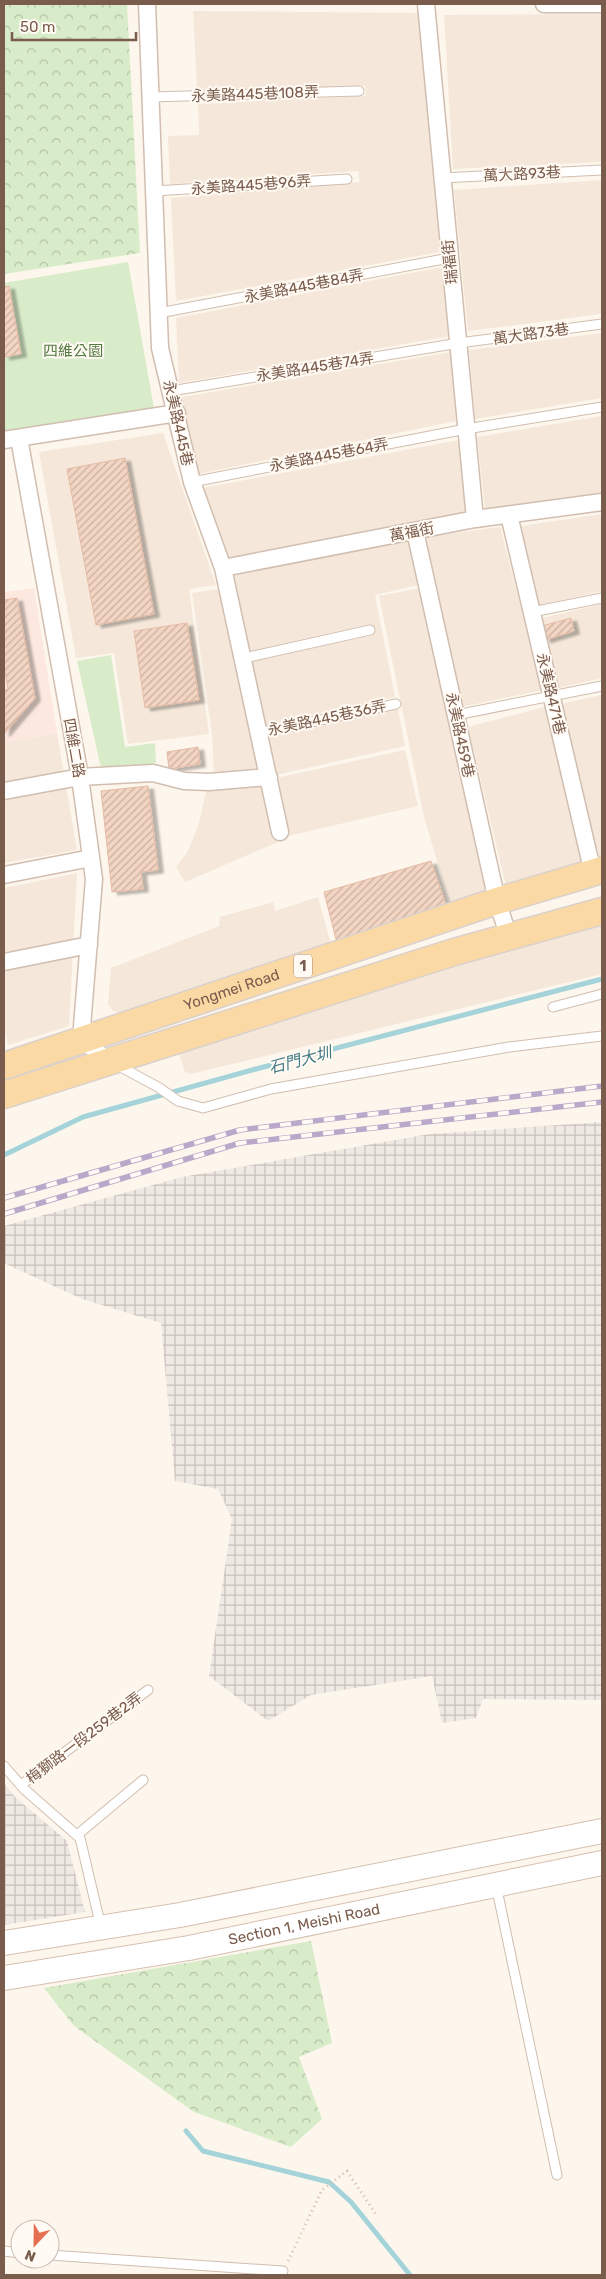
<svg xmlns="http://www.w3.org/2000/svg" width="606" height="2279" font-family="Rubik,'Noto Sans TC',sans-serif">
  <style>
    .residential { fill: #f5e8da }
    .commercial { fill: #fde8e0 }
    .industrial { fill: url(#industrial-grid) }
    .green { fill: #d8ecc9 }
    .forest { fill: url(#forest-crowns) }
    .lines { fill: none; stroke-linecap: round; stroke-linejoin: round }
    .stream { stroke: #a5d3da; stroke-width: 5 }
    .building { fill: url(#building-hatch); stroke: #e6bba3; filter: url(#shadow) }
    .lane-casing { stroke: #d1beb0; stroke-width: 11 }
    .street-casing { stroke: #d1beb0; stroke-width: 19 }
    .secondary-casing { stroke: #d6c0b0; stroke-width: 26 }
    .primary-casing { stroke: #dad1cd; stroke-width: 29 }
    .path { stroke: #d9b8a5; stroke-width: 3; stroke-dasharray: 1 4; stroke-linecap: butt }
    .lane { stroke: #fff; stroke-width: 9 }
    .street { stroke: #fff; stroke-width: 16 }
    .secondary { stroke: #fff; stroke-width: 24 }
    .primary { stroke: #fbd9a5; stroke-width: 26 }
    .rail-casing { stroke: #b9a8c9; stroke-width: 5.5 }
    .rail { stroke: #fffaf3; stroke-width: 4; stroke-dasharray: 11; stroke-linecap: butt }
    .labels { text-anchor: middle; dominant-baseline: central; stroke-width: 4; stroke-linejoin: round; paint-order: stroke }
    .shield { fill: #fffaf3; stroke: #a28b7f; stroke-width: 1 }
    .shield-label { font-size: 14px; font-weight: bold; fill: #7a5c4d }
    .street-label { font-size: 15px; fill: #7a5c4d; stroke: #fffaf3 }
    .park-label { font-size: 15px; fill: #537a41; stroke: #fffaf3 }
    .water-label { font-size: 16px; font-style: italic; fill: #437c86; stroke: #fffaf3 }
  </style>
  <defs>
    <pattern id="industrial-grid" width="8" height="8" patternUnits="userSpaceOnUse" patternTransform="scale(1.25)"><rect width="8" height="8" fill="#efe9e4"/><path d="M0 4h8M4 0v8" fill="none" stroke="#c7c0bb"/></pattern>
    <pattern id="forest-crowns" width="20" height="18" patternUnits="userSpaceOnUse" patternTransform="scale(1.25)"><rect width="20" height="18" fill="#d8ecc9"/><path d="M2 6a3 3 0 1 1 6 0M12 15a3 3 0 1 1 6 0" fill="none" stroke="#b4c2a5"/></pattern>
    <pattern id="building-hatch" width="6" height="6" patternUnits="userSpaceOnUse" patternTransform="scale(1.25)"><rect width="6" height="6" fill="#f3d5c3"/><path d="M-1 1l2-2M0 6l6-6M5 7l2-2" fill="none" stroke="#cab0a1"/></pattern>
    <filter id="shadow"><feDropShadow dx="5.5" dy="3" stdDeviation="1" flood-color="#0004"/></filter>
  </defs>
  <rect width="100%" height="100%" fill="#fdf6ec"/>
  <path class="residential" d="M 193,11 L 420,13 L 440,252 L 176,301 L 171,198 L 360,182 L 358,171 L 170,184 L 168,136 L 199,135 L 198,104 L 366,96 L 365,86 L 197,90 Z
    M 602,14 L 602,162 L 453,169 L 444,15 Z
    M 602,180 L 602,314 L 468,331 L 454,190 Z
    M 442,267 L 451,336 L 179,383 L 176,318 Z
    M 602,333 L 602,398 L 475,419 L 469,350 Z
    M 451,352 L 456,421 L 198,474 L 182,397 Z
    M 602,416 L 602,494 L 485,509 L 477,437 Z
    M 163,433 L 216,585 L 189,589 L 209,734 L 128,744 L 114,653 L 76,658 L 39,452 Z
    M 459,440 L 466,513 L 228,559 L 202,488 Z
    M 602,514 L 602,591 L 535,606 L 521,526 Z
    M 500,527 L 543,690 L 461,707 L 425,537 Z
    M 412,538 L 422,584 L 375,595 L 395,697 L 263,726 L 249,662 L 373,634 L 372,626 L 247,652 L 231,573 Z
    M 420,588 L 490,896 L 450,905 L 424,817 L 379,596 Z
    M 219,589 L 261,771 L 214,775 L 212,735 L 192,593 Z
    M 602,604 L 602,678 L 555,689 L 538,619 Z
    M 602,695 L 602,859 L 600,860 L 560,704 Z
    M 545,707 L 582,866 L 506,886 L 468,727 Z
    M 398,709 L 405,746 L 276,775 L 266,738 Z
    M 57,733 L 77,850 L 4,863 L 4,743 Z
    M 405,750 L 418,806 L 288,836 L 276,778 Z
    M 262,784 L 278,842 L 185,882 L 176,867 L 188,851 L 199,823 L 207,787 Z
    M 77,873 L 69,1026 L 8,1045 L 4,1027 L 4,888 Z
    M 318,897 L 332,948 L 122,1013 L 113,1011 L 108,1004 L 111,968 L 219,926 L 220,917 L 273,902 L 275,911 Z
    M 602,923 L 602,974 L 191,1074 L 185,1072 L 179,1054 L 513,948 Z"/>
  <path class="commercial" d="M 34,588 L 57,733 L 4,743 L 4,592 Z"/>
  <path class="industrial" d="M 602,1122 L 602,1700 L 483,1699 L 476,1718 L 442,1723 L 432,1676 L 311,1695 L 268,1721 L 209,1676 L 232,1519 L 218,1489 L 175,1481 L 161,1323 L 82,1299 L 4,1263 L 4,1226 L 182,1177 L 430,1134 Z
    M 4,1783 L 15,1797 L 67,1841 L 85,1912 L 4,1925 Z"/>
  <path class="green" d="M 128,262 L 154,408 L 4,434 L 4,283 Z
    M 111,655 L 125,747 L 155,743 L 156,763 L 102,772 L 77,661 Z"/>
  <path class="forest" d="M 4,4 L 127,4 L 140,253 L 4,274 Z
    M 311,1941 L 332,2043 L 299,2057 L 322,2119 L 291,2147 L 194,2112 L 74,2026 L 44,1988 Z"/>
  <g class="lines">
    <path class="stream" d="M 4,1155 L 83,1117 L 256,1069 L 602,979
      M 186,2131 L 203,2151 L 329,2182 L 351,2202 L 410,2275"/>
  </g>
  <path class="building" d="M 9,286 L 21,354 L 4,357 L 4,287 Z
    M 125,458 L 154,614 L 96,625 L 67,469 Z
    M 17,598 L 35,698 L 4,734 L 4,690 L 8,689 L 4,666 L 4,600 Z
    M 571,618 L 574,631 L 545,640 L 542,626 Z
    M 187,623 L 199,700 L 145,708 L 134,631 Z
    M 198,747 L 200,764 L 169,769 L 167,752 Z
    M 148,786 L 158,870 L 141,872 L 143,889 L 112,892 L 101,791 Z
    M 431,861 L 448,911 L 338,947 L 324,892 Z"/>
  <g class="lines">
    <g class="lane-casing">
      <path id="lane" d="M 151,97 L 359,91
        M 442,178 L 602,170
        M 154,191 L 347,179
        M 159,313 L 449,258
        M 171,391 L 459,343 L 602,324
        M 192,482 L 466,429 L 602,407
        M 532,612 L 602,598
        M 244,658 L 370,630
        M 456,715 L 602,686
        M 259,733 L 396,704
        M 553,1007 L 602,994
        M 117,1065 L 158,1087 L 178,1101 L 203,1108 L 271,1089 L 509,1047 L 602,1036
        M 4,1766 L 24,1789 L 80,1838 L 101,1927
        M 21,1785 L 148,1690
        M 77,1835 L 143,1780
        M 496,1885 L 557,2175
        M 4,2251 L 20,2253
        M 50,2255 L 283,2271"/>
    </g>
    <g class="street-casing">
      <path id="street" d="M 147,4 L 160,348 L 192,482 L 223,568 L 280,832
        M 426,4 L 475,519
        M 544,4 L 602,4
        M 19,438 L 80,777 L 94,879 L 81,1039 L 110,1062
        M 4,440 L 177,413
        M 509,515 L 593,873
        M 415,531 L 497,901 L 509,937
        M 223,568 L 475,519 L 602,502
        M 4,791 L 80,777 L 153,773 L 184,781 L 209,782 L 269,777
        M 4,875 L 91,858
        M 4,962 L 89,945"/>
    </g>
    <g class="secondary-casing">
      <g id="secondary">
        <path d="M 4,1943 L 180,1915 L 602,1831"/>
        <path id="s1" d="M 4,1978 L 189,1948 L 602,1863"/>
      </g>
    </g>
    <g class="primary-casing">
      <g id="primary">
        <path id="s2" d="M 4,1066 L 497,901 L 602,870"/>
        <path d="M 4,1095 L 454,952 L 602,911"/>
      </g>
    </g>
    <path class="path" d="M 288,2261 L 322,2190 L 347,2171 L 377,2216"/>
    <use href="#lane" class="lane"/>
    <use href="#street" class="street"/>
    <use href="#secondary" class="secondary"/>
    <use href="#primary" class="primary"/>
    <g class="rail-casing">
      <path id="rail" d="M 4,1198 L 240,1130 L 602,1086
        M 4,1214 L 240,1143 L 602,1102"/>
    </g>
    <use href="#rail" class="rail"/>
  </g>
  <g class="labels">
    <rect class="shield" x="294" y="954.5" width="18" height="23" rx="4"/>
    <g class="shield-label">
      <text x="303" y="966">1</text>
    </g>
    <g class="street-label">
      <text transform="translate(255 94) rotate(-2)">永美路445巷108弄</text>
      <text transform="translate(522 174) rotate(-3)">萬大路93巷</text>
      <text transform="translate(251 185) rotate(-4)">永美路445巷96弄</text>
      <text transform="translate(450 262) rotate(-96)">瑞福街</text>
      <text transform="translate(304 286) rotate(-11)">永美路445巷84弄</text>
      <text transform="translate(531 334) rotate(-8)">萬大路73巷</text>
      <text transform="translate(315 367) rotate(-9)">永美路445巷74弄</text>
      <text transform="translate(178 423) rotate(77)">永美路445巷</text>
      <text transform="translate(329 455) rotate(-11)">永美路445巷64弄</text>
      <text transform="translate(412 532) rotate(-11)">萬福街</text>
      <text transform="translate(551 694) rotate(77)">永美路471巷</text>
      <text transform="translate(327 718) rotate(-12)">永美路445巷36弄</text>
      <text transform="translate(460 735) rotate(78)">永美路459巷</text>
      <text transform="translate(74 748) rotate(80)">四維二路</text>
      <text stroke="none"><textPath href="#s2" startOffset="240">Yongmei Road</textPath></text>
      <text transform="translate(84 1738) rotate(-37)">梅獅路一段259巷2弄</text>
      <text stroke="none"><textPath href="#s1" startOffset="305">Section 1, Meishi Road</textPath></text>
    </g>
    <g class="park-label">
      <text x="73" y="351">四維公園</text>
    </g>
    <g class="water-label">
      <text transform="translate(300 1060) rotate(-15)">石門大圳</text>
    </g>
  </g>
  <rect width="606" height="2279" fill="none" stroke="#7a5c4d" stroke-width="10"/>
  <g transform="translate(35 2244) rotate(202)"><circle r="24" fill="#fffaf3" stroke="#cabbb1"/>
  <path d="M0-4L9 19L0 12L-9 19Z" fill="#e76f51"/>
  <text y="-8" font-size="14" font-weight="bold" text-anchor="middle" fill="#7a5c4d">N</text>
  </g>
  <path d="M12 32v8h124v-8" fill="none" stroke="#7a5c4d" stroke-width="2.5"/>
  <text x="20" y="32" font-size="15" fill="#7a5c4d" stroke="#fffaf3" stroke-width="4" paint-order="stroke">50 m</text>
</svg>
